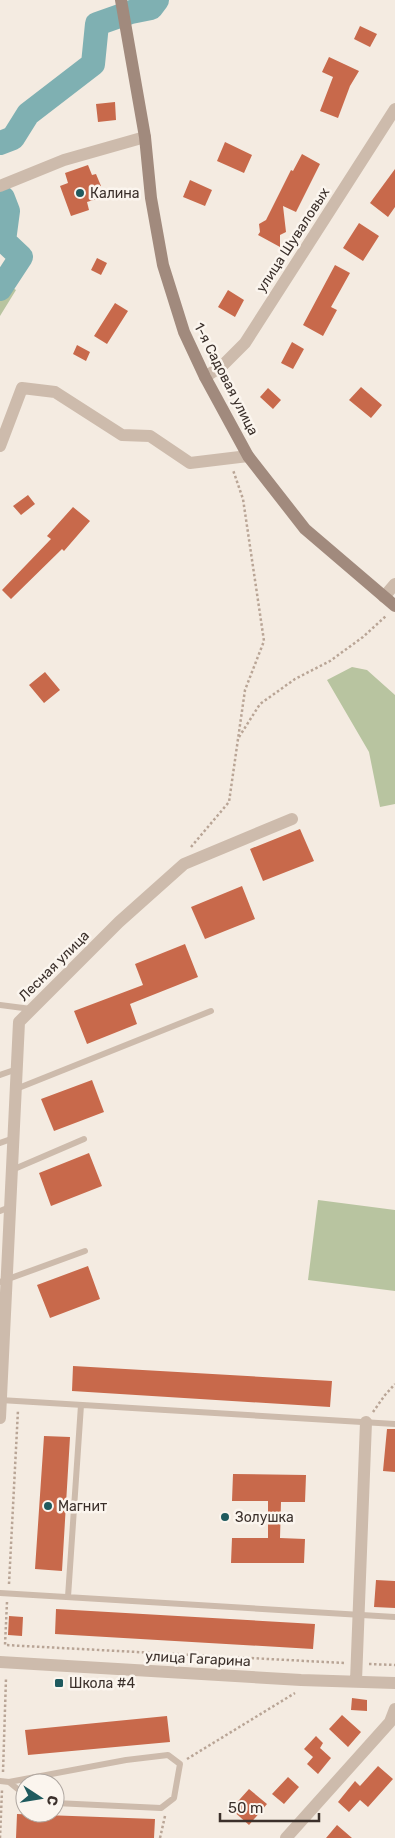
<svg xmlns="http://www.w3.org/2000/svg" width="395" height="1838" font-family="Rubik,sans-serif">
  <style>
    .green { fill: #b8c4a0 }
    .lines { fill: none; stroke-linecap: round; stroke-linejoin: round }
    .river { stroke: #7fb0b2; stroke-width: 24 }
    .building { fill: #c8694b }
    .path { stroke: #b9a596; stroke-width: 2.5; stroke-dasharray: 2.5 2.5; stroke-linecap: butt }
    .lane { stroke: #cdbbac; stroke-width: 6 }
    .street { stroke: #cdbbac; stroke-width: 12 }
    .secondary { stroke: #a18a7d; stroke-width: 12 }
    .poi-dot { fill: #1f5a5e; stroke: #fbf5ee; stroke-width: 2 }
    .labels { text-anchor: middle; dominant-baseline: central; stroke-width: 5; stroke-linejoin: round; paint-order: stroke }
    .poi-label { font-size: 14px; fill: #3b302b; stroke: #fbf5ee; text-anchor: start }
    .street-label { font-size: 14px; fill: #3b302b; stroke: #fbf5ee }
  </style>
  <rect width="100%" height="100%" fill="#f4ebe1"/>
  <path class="green" d="M 0,279 L 16,290 L 0,316 Z
    M 352,667 L 367,670 L 395,695 L 395,804 L 380,807 L 369,752 L 327,680 Z
    M 318,1200 L 395,1210 L 395,1291 L 308,1280 Z"/>
  <g class="lines">
    <path class="river" d="M 0,143 L 13,138 L 28,114 L 93,64 L 97,24 L 131,12 L 151,8 L 157,0
      M 0,289 L 21,257 L 4,241 L 8,211 L 3,198"/>
  </g>
  <path class="building" d="M 360,26 L 377,34 L 370,47 L 354,39 Z
    M 329,57 L 359,71 L 350,86 L 338,118 L 320,111 L 333,77 L 322,72 Z
    M 115,102 L 116,120 L 98,122 L 96,104 Z
    M 225,142 L 252,155 L 244,173 L 217,161 Z
    M 302,154 L 320,164 L 296,212 L 283,206 L 286,232 L 280,235 L 280,247 L 258,235 L 260,232 L 259,224 L 266,220 L 291,170 L 293,171 Z
    M 88,165 L 92,175 L 96,174 L 101,186 L 96,188 L 100,198 L 87,202 L 89,210 L 71,216 L 60,186 L 68,183 L 65,173 Z
    M 395,169 L 395,207 L 388,217 L 370,203 Z
    M 190,180 L 212,190 L 205,206 L 183,197 Z
    M 359,223 L 379,236 L 363,261 L 343,248 Z
    M 97,258 L 107,263 L 101,275 L 91,270 Z
    M 335,265 L 350,273 L 331,307 L 337,310 L 323,336 L 303,325 Z
    M 228,290 L 244,300 L 235,317 L 218,307 Z
    M 115,303 L 128,311 L 107,344 L 94,336 Z
    M 292,342 L 304,349 L 293,369 L 281,363 Z
    M 77,345 L 90,352 L 86,361 L 73,354 Z
    M 361,387 L 382,405 L 371,418 L 349,400 Z
    M 268,388 L 281,400 L 273,409 L 260,397 Z
    M 28,495 L 35,504 L 21,515 L 13,506 Z
    M 73,507 L 90,521 L 64,551 L 62,549 L 11,599 L 2,590 L 51,539 L 47,536 Z
    M 45,672 L 60,690 L 44,703 L 29,685 Z
    M 300,829 L 314,861 L 263,881 L 250,849 Z
    M 242,886 L 255,919 L 205,939 L 191,907 Z
    M 185,944 L 198,977 L 130,1004 L 137,1024 L 87,1044 L 74,1011 L 143,985 L 135,964 Z
    M 92,1080 L 104,1112 L 54,1131 L 41,1099 Z
    M 89,1153 L 102,1186 L 51,1206 L 39,1173 Z
    M 88,1266 L 100,1299 L 50,1318 L 37,1285 Z
    M 73,1366 L 332,1381 L 330,1407 L 72,1391 Z
    M 387,1429 L 395,1429 L 395,1472 L 383,1471 Z
    M 44,1436 L 70,1437 L 62,1571 L 35,1569 Z
    M 233,1474 L 306,1475 L 305,1502 L 281,1502 L 280,1538 L 305,1539 L 304,1563 L 231,1563 L 232,1538 L 268,1538 L 268,1501 L 232,1501 Z
    M 376,1580 L 395,1581 L 395,1608 L 374,1607 Z
    M 56,1609 L 315,1624 L 313,1649 L 55,1634 Z
    M 9,1616 L 23,1617 L 22,1636 L 8,1635 Z
    M 352,1698 L 367,1700 L 367,1711 L 351,1710 Z
    M 342,1715 L 361,1732 L 348,1747 L 329,1729 Z
    M 167,1716 L 170,1742 L 28,1755 L 25,1730 Z
    M 316,1736 L 323,1743 L 320,1748 L 331,1758 L 318,1774 L 307,1764 L 313,1757 L 304,1749 Z
    M 378,1766 L 393,1779 L 368,1807 L 360,1800 L 349,1812 L 338,1802 L 355,1781 L 360,1786 Z
    M 288,1777 L 299,1787 L 284,1804 L 272,1794 Z
    M 249,1789 L 267,1804 L 249,1825 L 231,1809 Z
    M 17,1814 L 155,1819 L 154,1838 L 16,1838 Z
    M 337,1825 L 352,1838 L 326,1838 Z"/>
  <g class="lines">
    <path class="path" d="M 239,737 L 260,704 L 295,679 L 330,661 L 363,637 L 387,615
      M 191,847 L 229,802 L 245,690 L 264,641 L 243,499 L 233,470
      M 373,1412 L 385,1395 L 395,1384
      M 9,1584 L 18,1410
      M 7,1602 L 5,1645 L 344,1663
      M 369,1664 L 395,1665
      M 187,1759 L 295,1693
      M 3,1772 L 6,1678
      M 0,1838 L 2,1790
      M 160,1838 L 165,1816"/>
    <path class="lane" d="M 0,1005 L 31,1009
      M 0,1075 L 17,1069
      M 16,1089 L 211,1011
      M 0,1143 L 14,1138
      M 12,1170 L 84,1139
      M 0,1211 L 10,1207
      M 0,1282 L 85,1251
      M 0,1400 L 395,1424
      M 0,1593 L 395,1617
      M 68,1597 L 81,1405
      M 0,1781 L 9,1782 L 25,1795
      M 9,1782 L 126,1760 L 168,1755 L 180,1764 L 174,1798 L 161,1808 L 55,1803"/>
    <path class="street" d="M 0,186 L 64,160 L 145,137
      M 205,377 L 222,366 L 245,343 L 395,109
      M 0,446 L 22,388 L 55,392 L 122,435 L 150,436 L 190,463 L 248,456
      M 384,597 L 395,584
      M 0,1418 L 19,1022 L 119,922 L 184,864 L 292,819
      M 0,1662 L 301,1680 L 395,1683
      M 356,1681 L 366,1422
      M 286,1838 L 390,1722 L 395,1709"/>
    <path class="secondary" d="M 121,0 L 145,137 L 151,198 L 163,265 L 184,332 L 205,377 L 248,456 L 305,529 L 395,606"/>
  </g>
  <g class="poi-dot">
    <circle cx="80" cy="193" r="5"/>
    <circle cx="48" cy="1506" r="5"/>
    <circle cx="225" cy="1517" r="5"/>
    <rect x="54" y="1678" width="10" height="10" rx="2.5"/>
  </g>
  <g class="labels">
    <g class="poi-label">
      <text x="90" y="193">Калина</text>
      <text x="58" y="1506">Магнит</text>
      <text x="235" y="1517">Золушка</text>
      <text x="69" y="1683">Школа #4</text>
    </g>
    <g class="street-label">
      <text transform="translate(293 240) rotate(-57)">улица Шуваловых</text>
      <text transform="translate(226 379) rotate(63)">1-я Садовая улица</text>
      <text transform="translate(54 966) rotate(-45)">Лесная улица</text>
      <text transform="translate(198 1659) rotate(3)">улица Гагарина</text>
    </g>
  </g>
  <g transform="translate(40 1798) rotate(102)"><circle r="24" fill="#fbf5ee" stroke="#aea6a0"/>
  <path d="M0-4L9 19L0 12L-9 19Z" fill="#1f5a5e"/>
  <text y="-8" font-size="14" font-weight="bold" text-anchor="middle" fill="#3b302b">С</text>
  </g>
  <path d="M220 1813v8h99v-8" fill="none" stroke="#3b302b" stroke-width="2.5"/>
  <text x="228" y="1813" font-size="15" fill="#3b302b" stroke="#fbf5ee" stroke-width="4" paint-order="stroke">50 m</text>
</svg>
